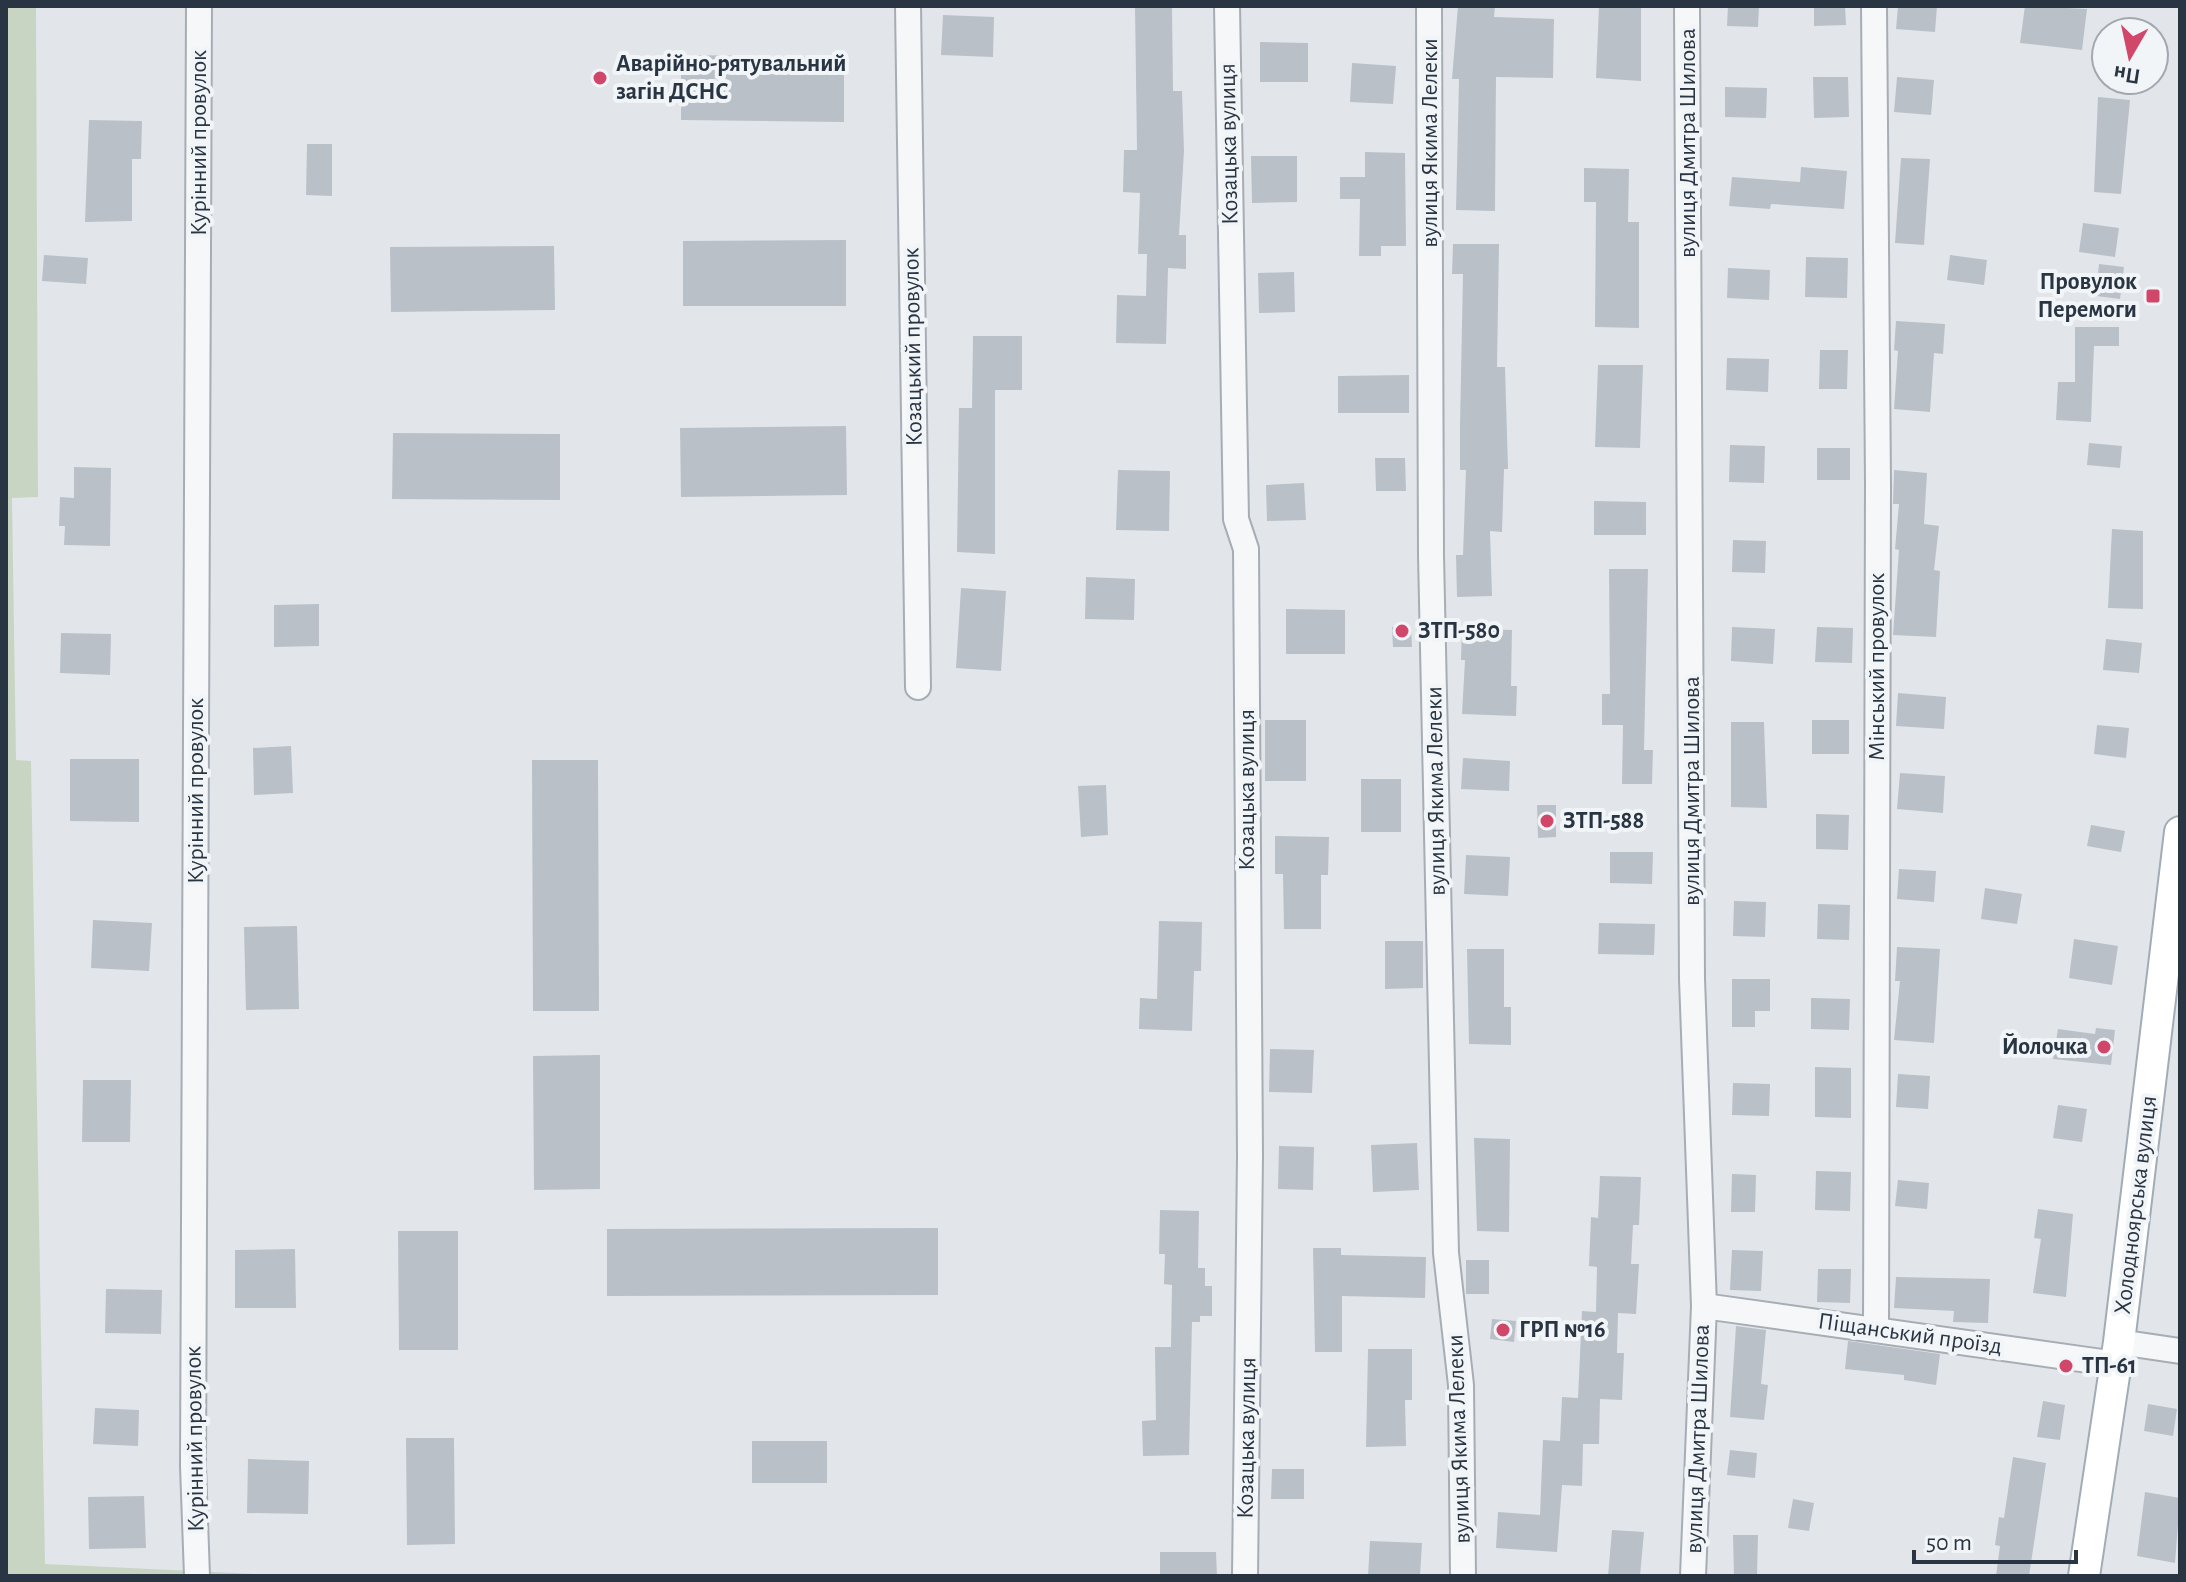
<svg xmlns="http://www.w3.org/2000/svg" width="2186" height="1582" font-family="'Alegreya Sans',sans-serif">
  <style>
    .green { fill: #c9d5c3 }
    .building { fill: #b9c0c8 }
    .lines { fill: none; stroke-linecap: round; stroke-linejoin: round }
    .minor-casing { stroke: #a7adb5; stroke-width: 28 }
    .major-casing { stroke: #a1acb6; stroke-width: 34 }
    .minor { stroke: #f5f7f9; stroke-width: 24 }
    .major { stroke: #fff; stroke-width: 30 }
    .poi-dot { fill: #d04769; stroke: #f2f5f8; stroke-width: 3 }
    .labels { text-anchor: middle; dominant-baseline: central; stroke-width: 8; stroke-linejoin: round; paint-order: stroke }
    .poi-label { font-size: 24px; font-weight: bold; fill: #2a3543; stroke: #f2f5f8; text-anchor: start }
    .street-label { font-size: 24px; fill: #2a3543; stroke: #f2f5f8 }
  </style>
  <rect width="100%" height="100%" fill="#e2e6eb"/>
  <path class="green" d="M 6,6 L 36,6 L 38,497 L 12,498 L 16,760 L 31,761 L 45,1564 L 298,1576 L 6,1576 Z"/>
  <path class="building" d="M 1172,6 L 1173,91 L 1182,91 L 1184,151 L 1179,235 L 1186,235 L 1186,269 L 1168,268 L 1166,344 L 1116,343 L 1117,295 L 1146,296 L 1147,254 L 1138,254 L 1140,193 L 1123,192 L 1124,150 L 1137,150 L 1135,7 Z
    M 1458,6 L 1495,6 L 1494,17 L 1554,19 L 1553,78 L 1496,77 L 1495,211 L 1456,210 L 1459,79 L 1452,79 Z
    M 1599,6 L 1641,6 L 1641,81 L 1596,78 Z
    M 1728,6 L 1759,6 L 1758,27 L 1727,26 Z
    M 1814,6 L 1845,6 L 1846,25 L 1814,26 Z
    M 1898,6 L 1937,6 L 1935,32 L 1896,29 Z
    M 2025,6 L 2087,9 L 2082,50 L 2020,43 Z
    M 943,15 L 994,17 L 993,57 L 941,55 Z
    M 1260,42 L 1308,43 L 1308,82 L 1260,82 Z
    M 681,55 L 844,57 L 844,122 L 681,120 Z
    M 1352,63 L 1396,66 L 1393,104 L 1350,102 Z
    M 1813,77 L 1848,77 L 1849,117 L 1814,118 Z
    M 1897,77 L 1934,80 L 1931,115 L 1894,112 Z
    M 1725,87 L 1767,88 L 1766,118 L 1725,117 Z
    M 2098,97 L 2130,100 L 2121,194 L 2094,192 Z
    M 89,120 L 142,121 L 141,159 L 132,159 L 132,221 L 85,222 Z
    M 307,144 L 332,144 L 332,196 L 306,195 Z
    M 1365,152 L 1405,153 L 1406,246 L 1381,246 L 1381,256 L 1359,256 L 1360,199 L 1340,199 L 1340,177 L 1365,177 Z
    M 1251,156 L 1297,156 L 1297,202 L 1252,203 Z
    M 1901,158 L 1930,159 L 1924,245 L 1895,243 Z
    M 1801,167 L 1847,171 L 1844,209 L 1771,204 L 1770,209 L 1729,206 L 1732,177 L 1800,182 Z
    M 1584,168 L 1629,169 L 1628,222 L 1639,222 L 1639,328 L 1595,327 L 1596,202 L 1584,202 Z
    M 2083,223 L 2119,228 L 2115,257 L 2079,252 Z
    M 846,240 L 846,306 L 683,306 L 683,241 Z
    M 1453,244 L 1499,244 L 1497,367 L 1505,367 L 1508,469 L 1504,469 L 1502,532 L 1490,531 L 1492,596 L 1457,597 L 1456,555 L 1463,555 L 1466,470 L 1460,470 L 1460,426 L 1463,274 L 1452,274 Z
    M 554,246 L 555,310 L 391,312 L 390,247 Z
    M 44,255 L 88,258 L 86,284 L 42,281 Z
    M 1950,255 L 1987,260 L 1984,285 L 1947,280 Z
    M 1806,257 L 1848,258 L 1847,298 L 1805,297 Z
    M 2099,264 L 2124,267 L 2120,299 L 2096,296 Z
    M 1728,268 L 1770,270 L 1769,300 L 1727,298 Z
    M 1294,272 L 1295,312 L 1259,313 L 1258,273 Z
    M 1896,321 L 1945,324 L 1943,354 L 1934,353 L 1930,412 L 1894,409 L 1898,351 L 1894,350 Z
    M 2075,327 L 2119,327 L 2119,346 L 2094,346 L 2091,422 L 2056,420 L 2058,382 L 2075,382 Z
    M 973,336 L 1022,336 L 1022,390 L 995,390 L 995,554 L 957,552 L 959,408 L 972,408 Z
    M 1820,350 L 1848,350 L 1847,389 L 1819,389 Z
    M 1727,358 L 1769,359 L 1768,392 L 1726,390 Z
    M 1598,365 L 1643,365 L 1640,448 L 1595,447 Z
    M 1409,375 L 1409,413 L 1338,413 L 1338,376 Z
    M 846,426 L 847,495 L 681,497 L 680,428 Z
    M 393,433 L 560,434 L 560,500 L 392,499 Z
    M 2089,443 L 2122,446 L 2120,468 L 2087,465 Z
    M 1730,445 L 1765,446 L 1764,483 L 1729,482 Z
    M 1817,448 L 1850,448 L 1850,480 L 1817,480 Z
    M 1375,458 L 1405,458 L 1406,491 L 1376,491 Z
    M 74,467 L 111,468 L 110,546 L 64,545 L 65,526 L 59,526 L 60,497 L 74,498 Z
    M 1118,470 L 1170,471 L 1169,531 L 1116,530 Z
    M 1894,470 L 1927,473 L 1924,524 L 1939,526 L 1934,570 L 1940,571 L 1936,637 L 1893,635 L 1899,550 L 1895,549 L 1899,504 L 1893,504 Z
    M 1304,483 L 1306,520 L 1267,521 L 1266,485 Z
    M 1594,501 L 1646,502 L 1646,535 L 1594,535 Z
    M 2112,529 L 2143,531 L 2143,609 L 2108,608 Z
    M 1733,540 L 1766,541 L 1765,573 L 1732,572 Z
    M 1609,569 L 1648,569 L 1644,750 L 1653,750 L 1652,784 L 1622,784 L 1623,725 L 1602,725 L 1602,694 L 1610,694 Z
    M 1086,577 L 1135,579 L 1134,620 L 1085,619 Z
    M 961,588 L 1006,591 L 1001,671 L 956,668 Z
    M 319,604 L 319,646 L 274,647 L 274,605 Z
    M 1286,609 L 1345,610 L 1345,654 L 1286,654 Z
    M 1392,627 L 1411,628 L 1412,647 L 1393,647 Z
    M 1732,627 L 1775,629 L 1773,664 L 1731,661 Z
    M 1817,627 L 1853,628 L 1852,663 L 1815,662 Z
    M 1462,629 L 1512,630 L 1511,686 L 1517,686 L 1516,716 L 1462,714 L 1465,660 L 1461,660 Z
    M 61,633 L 111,634 L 110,675 L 60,673 Z
    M 2106,639 L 2142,643 L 2139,673 L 2103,670 Z
    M 1898,693 L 1946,697 L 1944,729 L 1896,726 Z
    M 1265,720 L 1306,720 L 1306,781 L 1265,781 Z
    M 1812,720 L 1849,720 L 1849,754 L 1812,754 Z
    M 1731,722 L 1764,722 L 1767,808 L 1731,807 Z
    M 2097,725 L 2129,728 L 2126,758 L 2094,754 Z
    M 291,746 L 293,793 L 254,795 L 253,748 Z
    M 1463,758 L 1510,761 L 1509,791 L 1461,789 Z
    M 70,759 L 139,759 L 139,822 L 70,821 Z
    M 532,760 L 598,760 L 599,1011 L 533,1011 Z
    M 1900,773 L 1945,776 L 1943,813 L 1897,809 Z
    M 1361,779 L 1401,779 L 1401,832 L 1361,832 Z
    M 1106,785 L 1108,835 L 1081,837 L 1078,786 Z
    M 1537,805 L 1556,805 L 1556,837 L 1538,838 Z
    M 1816,814 L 1849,815 L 1848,850 L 1816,849 Z
    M 2091,825 L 2125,831 L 2121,852 L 2087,846 Z
    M 1275,836 L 1329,837 L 1328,875 L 1321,875 L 1321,929 L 1284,929 L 1283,874 L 1275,874 Z
    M 1610,852 L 1653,852 L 1652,884 L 1610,883 Z
    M 1466,855 L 1510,857 L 1508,896 L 1464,894 Z
    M 1899,869 L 1936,871 L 1934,902 L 1897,899 Z
    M 1985,888 L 2022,894 L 2017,924 L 1981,919 Z
    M 1734,901 L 1766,902 L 1765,937 L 1733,936 Z
    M 1818,904 L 1850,905 L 1849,940 L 1817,939 Z
    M 93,920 L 152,923 L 149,971 L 91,968 Z
    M 1159,921 L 1202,922 L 1201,971 L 1194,971 L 1192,1031 L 1139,1029 L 1140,998 L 1157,999 Z
    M 1599,923 L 1655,924 L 1654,955 L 1598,954 Z
    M 297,926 L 299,1009 L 246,1010 L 244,927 Z
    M 2074,939 L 2118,946 L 2112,985 L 2069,978 Z
    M 1385,941 L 1423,941 L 1423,988 L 1385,989 Z
    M 1897,947 L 1940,949 L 1934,1043 L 1894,1040 L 1900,981 L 1895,981 Z
    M 1467,949 L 1504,949 L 1504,1007 L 1511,1007 L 1511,1045 L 1469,1044 Z
    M 1732,979 L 1770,979 L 1770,1011 L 1755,1011 L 1755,1027 L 1732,1027 Z
    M 1811,998 L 1850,999 L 1849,1030 L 1811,1029 Z
    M 2096,1028 L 2115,1030 L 2111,1065 L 2053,1059 L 2058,1029 L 2095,1034 Z
    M 1270,1049 L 1314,1050 L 1312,1093 L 1269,1092 Z
    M 600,1055 L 600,1189 L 534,1190 L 533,1056 Z
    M 1815,1067 L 1851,1068 L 1851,1118 L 1815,1117 Z
    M 1898,1074 L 1930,1076 L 1928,1109 L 1896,1107 Z
    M 83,1080 L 131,1080 L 130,1142 L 82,1142 Z
    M 1733,1083 L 1770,1084 L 1769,1116 L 1732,1115 Z
    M 2058,1105 L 2087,1109 L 2082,1142 L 2053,1138 Z
    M 1474,1138 L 1510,1139 L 1509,1232 L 1477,1231 Z
    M 1417,1143 L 1419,1190 L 1373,1192 L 1371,1145 Z
    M 1279,1146 L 1314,1147 L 1313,1190 L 1278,1189 Z
    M 1816,1171 L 1851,1172 L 1850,1211 L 1815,1210 Z
    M 1732,1174 L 1756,1175 L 1755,1212 L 1731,1212 Z
    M 1600,1176 L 1641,1177 L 1639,1225 L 1633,1225 L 1631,1264 L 1639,1264 L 1636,1314 L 1618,1313 L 1617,1353 L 1624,1353 L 1622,1400 L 1600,1399 L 1599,1444 L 1583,1444 L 1582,1486 L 1562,1485 L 1557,1552 L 1496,1548 L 1498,1512 L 1540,1515 L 1543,1440 L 1560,1441 L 1562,1397 L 1578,1398 L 1582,1311 L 1596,1312 L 1597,1267 L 1589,1266 L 1591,1217 L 1598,1218 Z
    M 1898,1180 L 1929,1183 L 1927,1209 L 1895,1206 Z
    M 2038,1209 L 2073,1214 L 2066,1297 L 2033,1293 L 2041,1239 L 2034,1238 Z
    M 1160,1210 L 1199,1211 L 1198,1268 L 1205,1268 L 1205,1286 L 1212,1286 L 1212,1316 L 1200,1316 L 1200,1322 L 1192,1322 L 1189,1455 L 1143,1456 L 1142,1421 L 1156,1420 L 1155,1347 L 1171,1347 L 1172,1285 L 1164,1284 L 1165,1254 L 1159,1254 Z
    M 938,1228 L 938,1295 L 607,1296 L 607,1229 Z
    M 398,1231 L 458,1231 L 458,1350 L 399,1350 Z
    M 1313,1248 L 1341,1248 L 1341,1255 L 1426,1257 L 1425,1298 L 1342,1296 L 1342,1352 L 1315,1352 Z
    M 295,1249 L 296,1308 L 235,1308 L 235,1250 Z
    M 1732,1250 L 1763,1251 L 1761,1291 L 1730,1290 Z
    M 1466,1260 L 1489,1260 L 1489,1294 L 1466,1294 Z
    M 1818,1269 L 1851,1269 L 1850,1303 L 1817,1302 Z
    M 1896,1277 L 1990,1279 L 1988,1323 L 1953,1322 L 1954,1311 L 1894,1308 Z
    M 106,1289 L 162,1290 L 161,1334 L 105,1333 Z
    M 1492,1319 L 1516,1321 L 1514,1342 L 1490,1339 Z
    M 1736,1326 L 1766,1330 L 1761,1384 L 1768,1385 L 1764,1420 L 1730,1417 Z
    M 1848,1341 L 1940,1354 L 1936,1385 L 1904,1380 L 1904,1375 L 1845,1369 Z
    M 1368,1349 L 1412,1349 L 1412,1400 L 1405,1400 L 1406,1446 L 1366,1447 Z
    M 2043,1401 L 2065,1405 L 2060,1440 L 2037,1437 Z
    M 2148,1404 L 2177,1409 L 2173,1436 L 2144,1431 Z
    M 95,1408 L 139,1410 L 138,1446 L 93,1444 Z
    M 406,1438 L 454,1438 L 455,1544 L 407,1545 Z
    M 752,1441 L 827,1441 L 827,1483 L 752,1483 Z
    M 1730,1450 L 1757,1453 L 1755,1478 L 1727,1475 Z
    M 2013,1457 L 2046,1463 L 2029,1576 L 1996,1576 L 2000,1546 L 1995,1545 L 1999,1517 L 2004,1518 Z
    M 248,1459 L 309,1461 L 308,1514 L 247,1513 Z
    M 1272,1469 L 1304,1469 L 1304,1499 L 1271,1499 Z
    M 2145,1492 L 2180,1498 L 2175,1563 L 2137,1556 Z
    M 144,1496 L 146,1548 L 89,1549 L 88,1497 Z
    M 1793,1499 L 1814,1503 L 1809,1531 L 1788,1528 Z
    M 1612,1530 L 1644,1532 L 1640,1576 L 1608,1576 Z
    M 1733,1535 L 1758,1535 L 1757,1576 L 1734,1576 Z
    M 1370,1541 L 1422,1543 L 1420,1576 L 1368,1576 Z
    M 1160,1552 L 1216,1552 L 1217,1576 L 1160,1576 Z"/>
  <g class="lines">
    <g class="minor-casing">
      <path id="minor" d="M 908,6 L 918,687
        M 1227,6 L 1236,519 L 1246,549 L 1250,1156 L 1245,1576
        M 1429,6 L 1431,555 L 1446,1253 L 1461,1385 L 1463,1576
        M 1687,6 L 1692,979 L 1704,1306 L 1693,1576
        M 1874,6 L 1878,483 L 1876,1328
        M 1704,1306 L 2116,1364
        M 2119,1342 L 2180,1351
        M 197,1576 L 193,1466 L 199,6"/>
    </g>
    <g class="major-casing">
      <path id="major" d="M 2084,1576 L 2119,1342 L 2180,832"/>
    </g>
    <use href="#minor" class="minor"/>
    <use href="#major" class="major"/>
  </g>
  <g class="poi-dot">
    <circle cx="600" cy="78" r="8"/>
    <rect x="2145" y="288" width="16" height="16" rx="4"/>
    <circle cx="1402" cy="631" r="8"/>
    <circle cx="1547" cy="821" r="8"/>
    <circle cx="2104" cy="1047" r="8"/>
    <circle cx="1503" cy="1330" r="8"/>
    <circle cx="2066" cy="1366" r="8"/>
  </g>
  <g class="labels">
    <g class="poi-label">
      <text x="616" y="64">Аварійно-рятувальний<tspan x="616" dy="28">загін ДСНС</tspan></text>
      <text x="2137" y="282" text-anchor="end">Провулок<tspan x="2137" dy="28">Перемоги</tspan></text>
      <text x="1418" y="631">ЗТП-580</text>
      <text x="1563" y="821">ЗТП-588</text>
      <text x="2088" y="1047" text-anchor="end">Йолочка</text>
      <text x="1519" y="1330">ГРП №16</text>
      <text x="2082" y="1366">ТП-61</text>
    </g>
    <g class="street-label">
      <text transform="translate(199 143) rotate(-90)">Курінний провулок</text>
      <text transform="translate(1430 143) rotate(-90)">вулиця Якима Лелеки</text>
      <text transform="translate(1688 143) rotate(-90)">вулиця Дмитра Шилова</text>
      <text transform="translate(1229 144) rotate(-91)">Козацька вулиця</text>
      <text transform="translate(913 347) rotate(-91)">Козацький провулок</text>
      <text transform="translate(1877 667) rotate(-90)">Мінський провулок</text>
      <text transform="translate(1247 790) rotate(-90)">Козацька вулиця</text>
      <text transform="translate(196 791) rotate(-90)">Курінний провулок</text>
      <text transform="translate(1436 791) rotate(-91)">вулиця Якима Лелеки</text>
      <text transform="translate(1692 791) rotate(-90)">вулиця Дмитра Шилова</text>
      <text transform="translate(2136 1205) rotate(-83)">Холодноярська вулиця</text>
      <text transform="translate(1910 1334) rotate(8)">Піщанський проїзд</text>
      <text transform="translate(1247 1438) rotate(-89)">Козацька вулиця</text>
      <text transform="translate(195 1439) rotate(-91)">Курінний провулок</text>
      <text transform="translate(1459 1439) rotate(-92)">вулиця Якима Лелеки</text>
      <text transform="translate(1698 1439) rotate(-88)">вулиця Дмитра Шилова</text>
    </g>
  </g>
  <rect width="2186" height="1582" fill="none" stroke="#2a3543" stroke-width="16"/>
  <g transform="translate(2130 56) rotate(189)"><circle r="38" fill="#f2f5f8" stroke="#a2a8b0" stroke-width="2"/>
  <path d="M0-6L14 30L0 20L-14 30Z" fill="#d04769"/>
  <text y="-12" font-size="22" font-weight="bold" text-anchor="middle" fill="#2a3543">Пн</text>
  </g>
  <path d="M1914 1550v12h162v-12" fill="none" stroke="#2a3543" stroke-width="4"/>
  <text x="1926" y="1550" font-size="24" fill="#2a3543" stroke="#f2f5f8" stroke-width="6" paint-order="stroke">50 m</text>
</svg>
